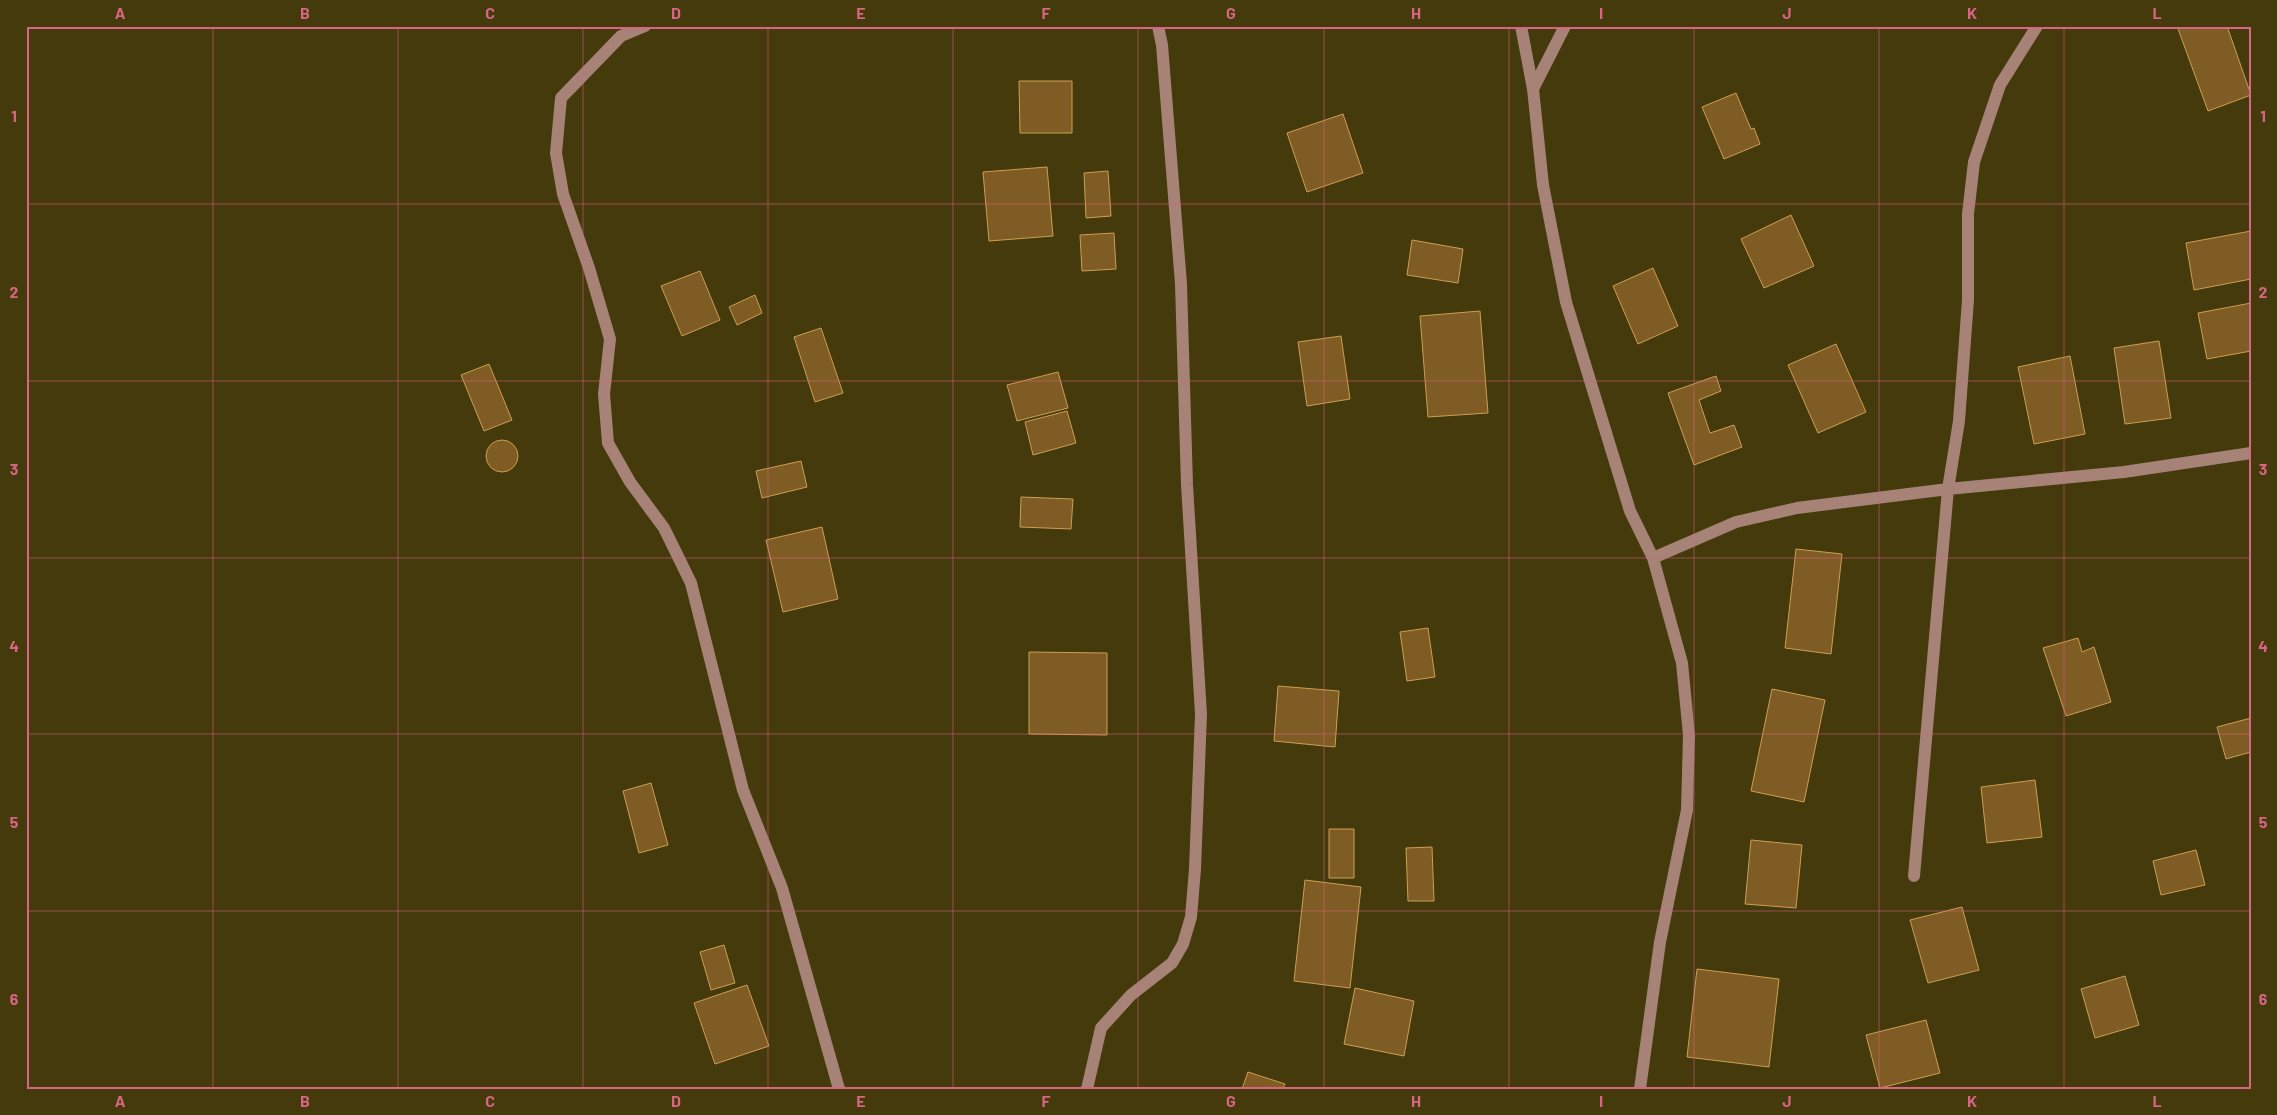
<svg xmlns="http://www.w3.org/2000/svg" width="2277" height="1115" font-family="Barlow,sans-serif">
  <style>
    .building { fill: #7f5c23; stroke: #cd9e54 }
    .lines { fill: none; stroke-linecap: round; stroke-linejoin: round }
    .minor { stroke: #a78277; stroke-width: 12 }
    .grid { fill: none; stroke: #d76583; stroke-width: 1; stroke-opacity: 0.55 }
    .neatline { fill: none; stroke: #d76583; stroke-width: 2 }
    .grid-label { font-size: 16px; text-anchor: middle; font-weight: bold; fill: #d76583 }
  </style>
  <rect width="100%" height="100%" fill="#443a0b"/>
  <path class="building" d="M 2177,26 L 2227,26 L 2251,95 L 2208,111 Z
    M 1019,81 L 1072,81 L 1072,133 L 1020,133 Z
    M 1736,93 L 1751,129 L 1754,128 L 1760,144 L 1724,159 L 1702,107 Z
    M 1343,114 L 1363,173 L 1307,192 L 1287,133 Z
    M 1047,167 L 1053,236 L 989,241 L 983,172 Z
    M 1108,171 L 1111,216 L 1086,218 L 1084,173 Z
    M 1791,215 L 1814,266 L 1764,288 L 1741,239 Z
    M 2251,231 L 2251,279 L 2194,290 L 2186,243 Z
    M 1114,233 L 1116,269 L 1082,271 L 1080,235 Z
    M 1412,240 L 1463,249 L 1458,283 L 1407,275 Z
    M 1653,268 L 1678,326 L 1638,344 L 1613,286 Z
    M 700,271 L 720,320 L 682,336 L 661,286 Z
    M 755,295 L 762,313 L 737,325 L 729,307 Z
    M 2251,303 L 2251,351 L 2207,359 L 2198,313 Z
    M 1480,311 L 1488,413 L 1428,417 L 1420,316 Z
    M 821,328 L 843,393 L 815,402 L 794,337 Z
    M 1341,336 L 1350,399 L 1307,406 L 1298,342 Z
    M 2159,341 L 2171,418 L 2125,424 L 2114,348 Z
    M 1836,344 L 1866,412 L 1818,433 L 1788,365 Z
    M 2070,356 L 2085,434 L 2034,444 L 2018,367 Z
    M 489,364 L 512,420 L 484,431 L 461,375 Z
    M 1058,372 L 1068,408 L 1017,421 L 1007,385 Z
    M 1716,376 L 1721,391 L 1699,400 L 1710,433 L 1734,425 L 1742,447 L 1694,465 L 1668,393 Z
    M 1067,411 L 1076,443 L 1033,455 L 1025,422 Z
    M486 456a16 16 0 1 1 32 0a16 16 0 1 1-32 0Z
    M 801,461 L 807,487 L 762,498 L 756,471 Z
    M 1021,497 L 1073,499 L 1071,529 L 1020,527 Z
    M 822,527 L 838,599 L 783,612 L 766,540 Z
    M 1796,549 L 1842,554 L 1831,654 L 1785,648 Z
    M 1428,628 L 1435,677 L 1407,681 L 1400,632 Z
    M 2078,638 L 2082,652 L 2094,647 L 2111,702 L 2066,716 L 2043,648 Z
    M 1029,652 L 1107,653 L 1107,735 L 1029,734 Z
    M 1278,686 L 1339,691 L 1335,747 L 1274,741 Z
    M 1772,689 L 1825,700 L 1804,802 L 1751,791 Z
    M 2251,718 L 2251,752 L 2226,759 L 2217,727 Z
    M 2035,780 L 2042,837 L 1987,843 L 1981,787 Z
    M 651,783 L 668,845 L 639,853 L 623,791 Z
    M 1329,829 L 1354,829 L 1354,878 L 1329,878 Z
    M 1751,840 L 1802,845 L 1796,908 L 1745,904 Z
    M 1432,847 L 1434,901 L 1408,901 L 1406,848 Z
    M 2196,850 L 2205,885 L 2161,895 L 2153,861 Z
    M 1305,880 L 1361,887 L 1350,988 L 1294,981 Z
    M 1962,907 L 1979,970 L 1928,983 L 1910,920 Z
    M 724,945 L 735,983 L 711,990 L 700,952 Z
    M 1697,969 L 1779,979 L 1769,1067 L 1687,1057 Z
    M 2125,976 L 2139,1025 L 2095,1038 L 2081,989 Z
    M 747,985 L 769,1046 L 715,1064 L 694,1003 Z
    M 1355,988 L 1414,1001 L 1404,1056 L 1344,1044 Z
    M 1926,1020 L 1940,1073 L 1880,1088 L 1866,1035 Z
    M 1248,1072 L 1285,1084 L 1283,1089 L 1242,1089 Z"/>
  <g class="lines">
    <path class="minor" d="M 645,26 L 621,36 L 561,98 L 556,153 L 563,194 L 589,268 L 610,339 L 604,394 L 608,443 L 630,482 L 664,528 L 691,583 L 743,790 L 782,888 L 839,1089
      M 1521,26 L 1533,89
      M 1565,26 L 1533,89 L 1543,185 L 1566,302 L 1630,511 L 1653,558 L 1682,663 L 1689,735 L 1687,810 L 1660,942 L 1640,1089
      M 1653,558 L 1736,522 L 1797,508 L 1948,489 L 2124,472 L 2251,453
      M 1914,876 L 1948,489 L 1959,421 L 1968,300 L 1968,214 L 1974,162 L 2000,85 L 2037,26
      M 1087,1089 L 1101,1028 L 1131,995 L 1172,963 L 1183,944 L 1191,917 L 1195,869 L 1201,714 L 1187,485 L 1181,284 L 1162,45 L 1158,26"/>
  </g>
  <path class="grid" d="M 213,26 L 213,1089M 398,26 L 398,1089M 583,26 L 583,1089M 768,26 L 768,1089M 953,26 L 953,1089M 1138,26 L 1138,1089M 1324,26 L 1324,1089M 1509,26 L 1509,1089M 1694,26 L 1694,1089M 1879,26 L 1879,1089M 2064,26 L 2064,1089M 26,204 L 2251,204M 26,381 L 2251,381M 26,558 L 2251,558M 26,734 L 2251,734M 26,911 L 2251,911"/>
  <rect width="2277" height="1115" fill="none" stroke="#443a0b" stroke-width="55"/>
  <rect x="28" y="28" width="2222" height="1060" class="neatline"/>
  <g class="grid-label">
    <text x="120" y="19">A</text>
    <text x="305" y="19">B</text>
    <text x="490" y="19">C</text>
    <text x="676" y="19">D</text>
    <text x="861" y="19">E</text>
    <text x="1046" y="19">F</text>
    <text x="1231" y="19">G</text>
    <text x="1416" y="19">H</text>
    <text x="1601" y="19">I</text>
    <text x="1787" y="19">J</text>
    <text x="1972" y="19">K</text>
    <text x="2157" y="19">L</text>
    <text x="14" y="122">1</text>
    <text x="2263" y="122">1</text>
    <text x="14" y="298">2</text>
    <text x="2263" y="298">2</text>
    <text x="14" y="475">3</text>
    <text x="2263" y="475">3</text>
    <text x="14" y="652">4</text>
    <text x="2263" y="652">4</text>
    <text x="14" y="828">5</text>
    <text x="2263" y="828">5</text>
    <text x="14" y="1005">6</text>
    <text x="2263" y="1005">6</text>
    <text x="120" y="1107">A</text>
    <text x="305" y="1107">B</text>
    <text x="490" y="1107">C</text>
    <text x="676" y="1107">D</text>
    <text x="861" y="1107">E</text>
    <text x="1046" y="1107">F</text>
    <text x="1231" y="1107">G</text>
    <text x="1416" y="1107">H</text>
    <text x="1601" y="1107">I</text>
    <text x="1787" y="1107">J</text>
    <text x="1972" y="1107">K</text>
    <text x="2157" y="1107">L</text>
  </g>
</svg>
